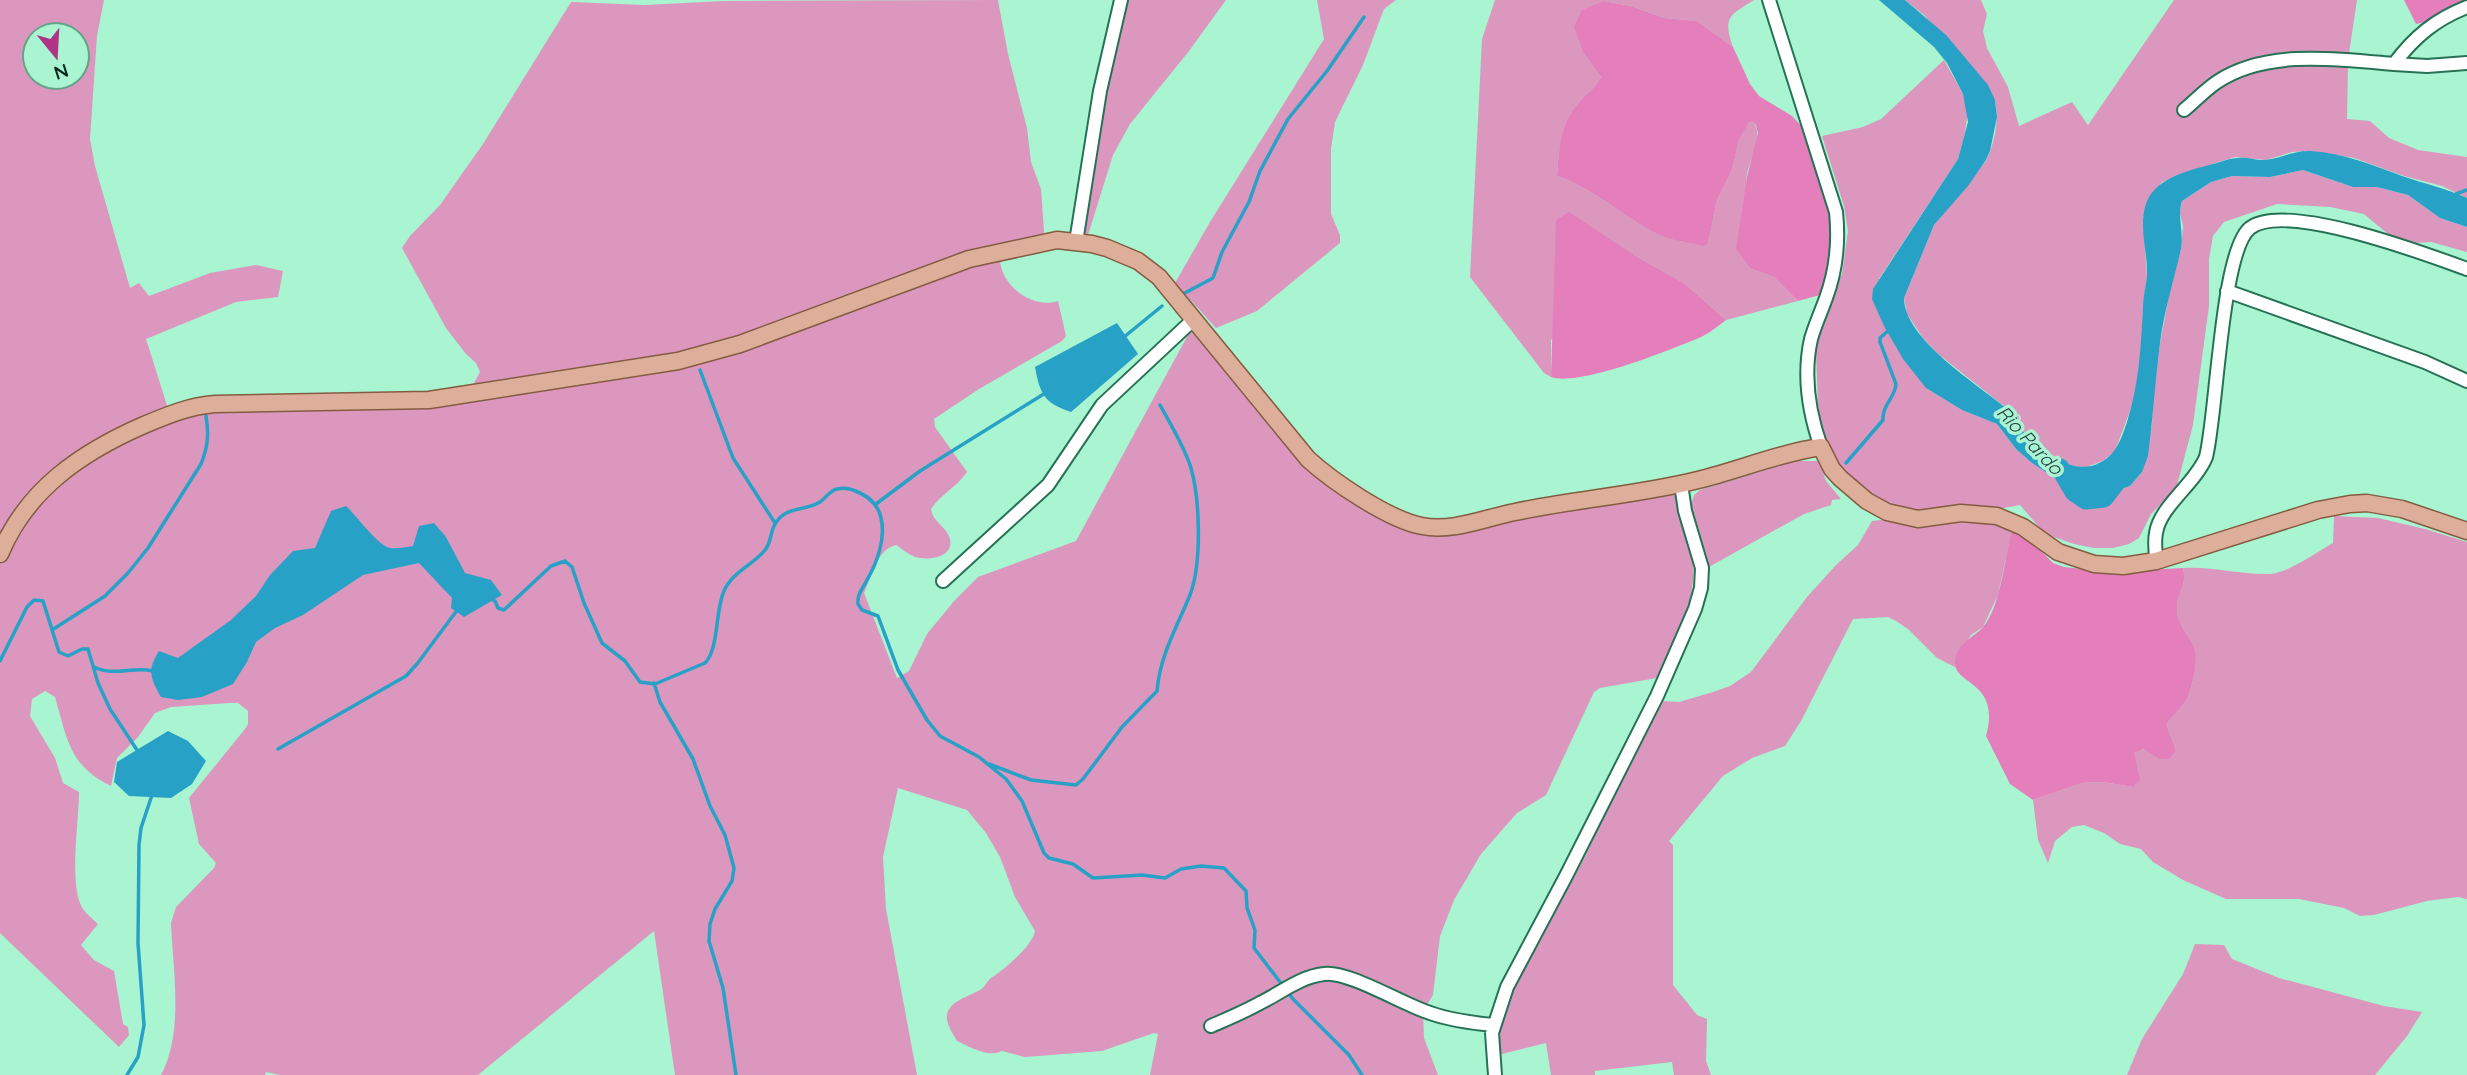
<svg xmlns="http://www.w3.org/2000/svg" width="2467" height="1075" font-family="Quicksand,sans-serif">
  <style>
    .green { fill: #dc97bf; fill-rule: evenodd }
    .forest { fill: #e47fbc }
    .water { fill: #28a1c7 }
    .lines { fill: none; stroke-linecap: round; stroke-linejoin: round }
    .stream { stroke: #28a1c7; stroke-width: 3.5 }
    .river { stroke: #28a1c7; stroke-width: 19 }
    .minor-casing { stroke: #267255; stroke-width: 16 }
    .major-casing { stroke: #845c41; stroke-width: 19 }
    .minor { stroke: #fff; stroke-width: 12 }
    .major { stroke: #ddaf9a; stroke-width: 16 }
    .labels { text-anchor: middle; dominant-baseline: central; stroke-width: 7; stroke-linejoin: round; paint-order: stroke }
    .water-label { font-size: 19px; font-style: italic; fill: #243c46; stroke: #a9f4d1 }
  </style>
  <rect width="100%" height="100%" fill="#a9f4d1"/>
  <path class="green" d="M 0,0 L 104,0 L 97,36 L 90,139 L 95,166 L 130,288 L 139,283 L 149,296 L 210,273 L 256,265 L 283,271 L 278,297 L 236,302 L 146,339 L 171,418 L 192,409 L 469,392 L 480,372 L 476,363 L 466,354 L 446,328 L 402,248 L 410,236 L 440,205 L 483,144 L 571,2 L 645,5 L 723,1 L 998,0 L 1008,54 L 1027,128 L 1031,162 L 1041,189 L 1045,245 L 1000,254 C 997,283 1031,310 1058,301 L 1066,336 L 1062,341 L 979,389 L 934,419 L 935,427 L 967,472 C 957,487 941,494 931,509 C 933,522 944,525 949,536 C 957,557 929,561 915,557 C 908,554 902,549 896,545 C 876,550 872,576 864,593 L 897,678 L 909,671 L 927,634 L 955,600 L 978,577 L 1076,541 L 1189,333 L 1193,333 L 1245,395 L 1260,397 L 1326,472 L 1418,524 L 1680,490 C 1671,516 1691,539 1693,564 C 1696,606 1674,642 1657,678 L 1600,688 L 1594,692 L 1546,795 L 1517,813 L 1481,854 L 1454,900 L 1440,936 L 1433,995 L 1423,1011 L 1424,1038 L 1438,1075 L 1150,1075 L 1158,1034 L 1154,1033 L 1102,1051 L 1025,1057 L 1002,1051 C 988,1058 970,1047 957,1041 C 953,1034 946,1024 947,1016 C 948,1001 970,996 980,990 C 985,987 987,981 991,978 C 1004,969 1032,947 1035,931 L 1015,897 L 1000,857 L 986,833 L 967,810 L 898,788 L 883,857 L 886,909 L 917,1075 L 675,1075 L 654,931 L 478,1075 L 280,1075 L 266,1072 L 265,1075 L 161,1075 C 184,1032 173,971 171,923 L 176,907 L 214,868 L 216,863 L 199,844 L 189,798 L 245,729 L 248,724 L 248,711 L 238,703 L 229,703 L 171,707 L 155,713 L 138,737 L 117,758 L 111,786 C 69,766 67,738 55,697 L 45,691 L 32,699 L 30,716 L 55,758 L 63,783 L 79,792 C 79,820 70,878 80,903 C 83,912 91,917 98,924 L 81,945 L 94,960 L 114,971 L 123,1024 L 128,1027 L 129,1035 L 119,1047 L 0,933 ZM 35,35 L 77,35 L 77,77 L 35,77 Z
    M 1125,0 L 1226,0 L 1189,51 L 1130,124 L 1113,155 L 1088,235 L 1083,235 L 1096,127 Z
    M 1317,0 L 1396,0 L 1384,9 L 1363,65 L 1335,122 L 1331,149 L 1331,214 L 1340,235 L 1340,243 L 1257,311 L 1216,328 L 1175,283 L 1210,222 L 1324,39 Z
    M 1495,0 L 1754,0 C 1731,15 1722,16 1733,47 L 1697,21 L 1664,18 L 1631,6 L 1604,1 L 1584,54 L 1601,77 C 1595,88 1587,93 1579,102 C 1561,124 1559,148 1557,176 C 1592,188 1619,213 1651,231 C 1666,240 1686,242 1703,245 L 1708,244 L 1717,198 L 1732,170 L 1739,140 L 1749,121 L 1752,121 C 1765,133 1750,159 1747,174 C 1743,199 1750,242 1751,269 L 1774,277 L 1798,301 L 1726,320 L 1684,283 L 1634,255 L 1551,340 L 1551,377 L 1544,373 L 1470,277 L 1482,39 Z
    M 1905,0 L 1981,0 L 1987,14 L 1983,31 L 1987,48 L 2008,87 L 2019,126 L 2072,102 L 2088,125 L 2174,0 L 2357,0 L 2348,60 L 2347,119 L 2370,121 L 2389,138 L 2418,150 L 2467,157 L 2467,198 L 2442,186 L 2404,176 L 2354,158 L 2310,151 L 2292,152 L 2266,160 L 2235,157 L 2177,175 L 2161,183 L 2143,217 L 2147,277 L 2143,304 L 2142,346 L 2136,395 L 2115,451 L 2103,461 L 2086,467 L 2070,466 L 2042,450 L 2020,427 L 2009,410 L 1938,354 L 1923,338 L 1907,314 L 1904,298 L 1934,225 L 1986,161 C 1995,142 1999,121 1995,100 L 1925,16 Z
    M 1944,60 L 1963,94 L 1968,109 L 1965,133 L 1958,159 L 1879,279 L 1926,388 L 1962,410 L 1997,424 L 2016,449 L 2032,463 L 2086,495 L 2106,494 L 2130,486 L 2142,472 L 2152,425 L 2153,396 L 2160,344 L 2169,295 L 2181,249 L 2183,226 L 2180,213 L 2182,201 L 2211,182 L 2232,176 L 2270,177 L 2303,170 L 2353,187 L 2377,187 L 2408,195 L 2440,218 L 2467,227 L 2467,252 L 2431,242 L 2416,243 L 2395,240 L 2364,214 L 2330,207 L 2277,204 L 2224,222 L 2213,236 L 2209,259 L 2209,306 L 2193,425 L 2176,489 L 2151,514 L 2139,538 L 2129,544 L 2113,548 L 2094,548 L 2074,544 L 2045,534 L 2020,505 L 2004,508 L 1967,506 L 1906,512 L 1861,492 L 1826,450 L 1818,406 L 1816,352 L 1819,332 L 1842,274 L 1848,231 L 1844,206 L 1822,136 L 1863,127 L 1881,119 Z
    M 1796,461 L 1819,461 L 1826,481 L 1841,499 L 1832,500 L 1831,505 L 1804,514 L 1707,568 L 1691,505 L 1694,495 L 1700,490 Z
    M 2334,516 L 2378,518 L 2425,529 L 2467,542 L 2467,899 L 2458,897 L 2427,901 L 2374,915 L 2360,916 L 2344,908 L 2299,899 L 2226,899 L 2183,880 L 2153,862 L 2141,849 L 2120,844 L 2104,833 L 2084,825 L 2072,827 L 2055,841 L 2048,863 L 2038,840 L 2033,800 L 2082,783 L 2103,782 L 2133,787 L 2134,753 L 2142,749 L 2170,759 L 2176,751 C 2174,740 2168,734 2167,723 C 2173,715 2184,706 2188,697 C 2193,684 2200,656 2193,644 C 2187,632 2177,623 2177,610 C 2176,593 2188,587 2183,568 C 2212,566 2240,575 2270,574 C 2288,573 2317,552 2333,543 Z
    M 1975,517 L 2012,529 L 1998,595 L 1983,627 L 1971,635 L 1955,663 L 1955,667 L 1937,658 L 1908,629 L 1896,621 L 1888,617 L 1853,619 L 1801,721 L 1785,746 L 1752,758 L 1723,776 L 1669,841 L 1673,845 L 1673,985 L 1697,1015 L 1707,1019 L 1706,1061 L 1711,1075 L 1674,1075 L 1672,1062 L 1595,1071 L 1595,1075 L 1551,1075 L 1546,1043 L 1494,1056 L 1506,1000 L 1586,855 L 1602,819 L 1663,701 L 1679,702 L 1713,692 L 1730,686 L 1751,672 L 1807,597 L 1836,565 L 1858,545 L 1872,521 L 1881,520 L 1907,522 Z
    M 2195,944 L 2224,945 L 2232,959 L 2279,978 L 2384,1006 L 2422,1012 L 2407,1036 L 2375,1075 L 2127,1075 L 2142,1039 L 2183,974 Z"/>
  <path class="forest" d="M 2404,0 L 2467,0 L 2467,13 L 2416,24 Z
    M 1604,1 L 1631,6 L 1664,18 L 1697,21 L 1733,47 L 1750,84 L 1759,96 L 1792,116 L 1805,130 L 1830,210 L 1833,232 L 1828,270 L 1820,295 L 1798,301 L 1774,277 L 1751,269 L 1736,249 L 1747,177 L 1758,133 L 1756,125 L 1752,121 L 1749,122 L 1739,140 L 1732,170 L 1717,199 L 1708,244 L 1703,246 C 1686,242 1666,240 1651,231 C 1619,213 1592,188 1557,176 C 1559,149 1560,124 1579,102 C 1587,93 1595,88 1601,77 L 1584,54 L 1574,27 L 1582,10 Z
    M 1569,212 L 1634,255 L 1684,283 L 1726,320 C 1718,326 1711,332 1703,336 C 1673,349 1579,387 1551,377 L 1556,220 Z
    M 2012,529 L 2031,541 L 2053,563 L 2064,567 L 2108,572 L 2183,568 C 2188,587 2176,593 2177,610 C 2177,623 2187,632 2193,644 C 2200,656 2193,684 2188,697 C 2184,706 2173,715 2167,723 C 2168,734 2174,740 2176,751 L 2170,759 L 2160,759 L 2143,749 L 2134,753 L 2140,780 L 2133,787 L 2103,782 L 2082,783 L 2033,800 L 2010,784 L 1986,736 C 2001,682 1956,685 1955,664 C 1955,644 1972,639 1983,627 C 2001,607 2005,555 2012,529 Z"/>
  <path class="water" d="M 1879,0 L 1905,0 L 1946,35 L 1988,85 L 1995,100 L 1997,117 L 1990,151 L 1986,160 L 1968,186 L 1934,225 L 1904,298 C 1904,339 1977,384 2006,408 C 2015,415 2020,428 2028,437 C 2050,460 2088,483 2114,451 C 2120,443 2124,431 2127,422 C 2139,384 2141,347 2143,307 C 2143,297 2146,286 2147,276 C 2148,254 2139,229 2145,207 C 2153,178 2187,171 2213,164 C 2221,162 2230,158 2238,158 C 2246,157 2252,159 2259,160 C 2277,161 2292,150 2311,151 C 2344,153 2372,165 2402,176 C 2425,184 2445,188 2467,198 L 2467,227 L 2440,218 L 2408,195 L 2377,187 L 2353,187 L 2303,170 L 2270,177 L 2232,176 L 2211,182 L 2182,201 C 2177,216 2184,233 2181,249 C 2174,280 2164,311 2160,343 C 2155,381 2153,418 2148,456 L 2142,472 L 2130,486 L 2106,494 L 2086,495 L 2077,492 L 2032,463 L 2016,449 L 1997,424 L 1962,410 L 1926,388 L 1903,359 L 1884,326 L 1872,299 L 1873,289 L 1958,159 L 1968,122 L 1963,94 L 1947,63 L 1934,47 Z
    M 1117,323 L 1138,354 L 1071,412 C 1044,403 1040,394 1035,367 Z
    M 346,506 C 357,516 378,546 390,548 C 397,549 406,547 413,546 L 419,526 L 434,523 L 446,537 L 465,573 L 491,580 L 502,595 L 464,617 L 451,608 L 452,598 L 419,563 L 363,575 L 303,615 L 275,628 L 256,642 L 247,662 L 233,684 L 202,697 L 178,700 L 161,697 C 150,678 147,670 159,651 L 178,658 L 231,620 L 256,596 L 270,575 L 293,551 L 315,548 L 331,511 Z
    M 168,731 L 188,741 L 206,761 L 192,784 L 171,798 L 129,796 L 114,782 L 117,762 Z"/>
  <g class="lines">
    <path class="stream" d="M 2456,194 L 2467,190
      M 1181,295 L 1213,278 L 1222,252 L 1249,202 L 1260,171 L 1288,119 L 1327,71 L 1364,17
      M 1124,337 L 1162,306
      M 700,370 L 733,458 L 775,523
      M 1846,463 L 1883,420 C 1882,405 1895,398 1896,384 L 1880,342 L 1880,338 L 1890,329
      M 876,504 L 920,471 L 1047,392
      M 491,599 L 495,601 L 498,608 L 504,610 L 551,566 L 565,561 L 572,567 L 584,603 L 602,643 L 625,661 L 640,682 L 655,684 L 705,663 C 719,649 715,611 724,591 C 732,572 753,565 765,550 C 772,542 770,529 777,521 C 788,506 806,511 820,502 C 826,498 829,491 837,489 C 842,488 848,488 853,490 C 867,495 878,503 881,518 C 886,538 877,563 867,580 C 863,589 857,593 858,604 L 862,610 L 878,616 L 898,670 L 927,720 L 940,736 L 979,757 L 1006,779 L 1022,801 L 1044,853 L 1049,858 L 1073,864 L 1093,878 L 1142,875 L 1165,878 L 1181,869 L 1201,866 L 1224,868 L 1246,891 L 1247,908 L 1255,930 L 1254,948 L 1293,999 L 1349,1055 L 1362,1075
      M 52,630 L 105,596 L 128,573 L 148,548 L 201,464 C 208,447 209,434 206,416
      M 0,661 L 27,607 L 34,600 L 43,601 L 59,652 L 68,656 L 82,649 L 88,649 L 98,683 L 110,709 L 137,750
      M 94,667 C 113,677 134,666 153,671
      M 654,683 L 660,702 L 693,759 L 710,806 L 725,835 L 734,868 L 732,881 L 715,909 L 710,924 L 709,941 L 723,988 L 736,1075
      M 278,749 L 406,676 L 417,664 L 458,609
      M 989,764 L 1031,780 L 1076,785 L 1083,779 L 1122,727 L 1157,691 C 1160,655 1177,627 1190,595 C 1202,563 1200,500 1191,468 C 1184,446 1171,425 1160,405
      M 127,1075 L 138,1057 L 144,1025 L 138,943 L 139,845 L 141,828 L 153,792"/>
    <path class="river" d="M 2060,468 L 2074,492 L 2086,500 L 2104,498 L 2123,473"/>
    <g class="minor-casing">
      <path id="minor" d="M 1769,0 L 1836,212 C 1839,241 1836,271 1826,298 C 1821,312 1815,325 1811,339 C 1803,375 1809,413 1821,447
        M 2394,64 L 2427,66 L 2467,63
        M 2184,110 C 2195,101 2205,90 2217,82 C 2266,49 2338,59 2394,64 C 2414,37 2436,19 2467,7
        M 1076,242 L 1100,91 L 1121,0
        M 2227,291 L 2425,362 L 2467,381
        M 2156,561 C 2156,552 2154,542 2156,533 C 2160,506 2195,484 2206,457 C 2217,414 2221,251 2250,228 C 2286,201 2426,254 2467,269
        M 943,581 L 1048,485 L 1102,405 L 1194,319
        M 1211,1026 C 1227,1019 1244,1012 1260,1003 C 1281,993 1299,977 1324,974 C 1347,970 1404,1005 1430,1013 C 1450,1020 1472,1023 1494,1025
        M 1495,1075 L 1492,1033 L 1507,987 L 1566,876 L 1657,696 L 1695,609 L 1701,588 L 1702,568 L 1685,511 L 1681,484"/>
    </g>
    <g class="major-casing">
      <path id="major" d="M 0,554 C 27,489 82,452 144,425 C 168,415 189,406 215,404 L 429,400 L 678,361 L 740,344 L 969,259 L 1057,240 L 1092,244 L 1107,248 L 1138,261 L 1159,277 L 1308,459 C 1332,481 1389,520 1422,526 C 1453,532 1484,518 1515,512 C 1576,499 1638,495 1698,480 C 1739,470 1779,453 1821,447 L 1832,469 L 1840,478 L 1867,501 L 1887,512 L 1918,519 L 1961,513 L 1997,516 L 2023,527 L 2058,552 L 2094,564 L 2123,566 L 2156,561 L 2318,510 L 2350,504 L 2367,503 L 2402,509 L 2467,531"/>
    </g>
    <use href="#minor" class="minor"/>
    <use href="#major" class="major"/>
  </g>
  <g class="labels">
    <g class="water-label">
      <text transform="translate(2030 440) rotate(47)">Rio Pardo</text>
    </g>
  </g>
  <g transform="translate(56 56) rotate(162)"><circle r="33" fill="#a9f4d1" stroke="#68a288" stroke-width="2"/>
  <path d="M0-5L12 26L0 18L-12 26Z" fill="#af3486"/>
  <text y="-10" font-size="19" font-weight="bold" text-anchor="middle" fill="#07271b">N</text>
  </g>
</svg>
